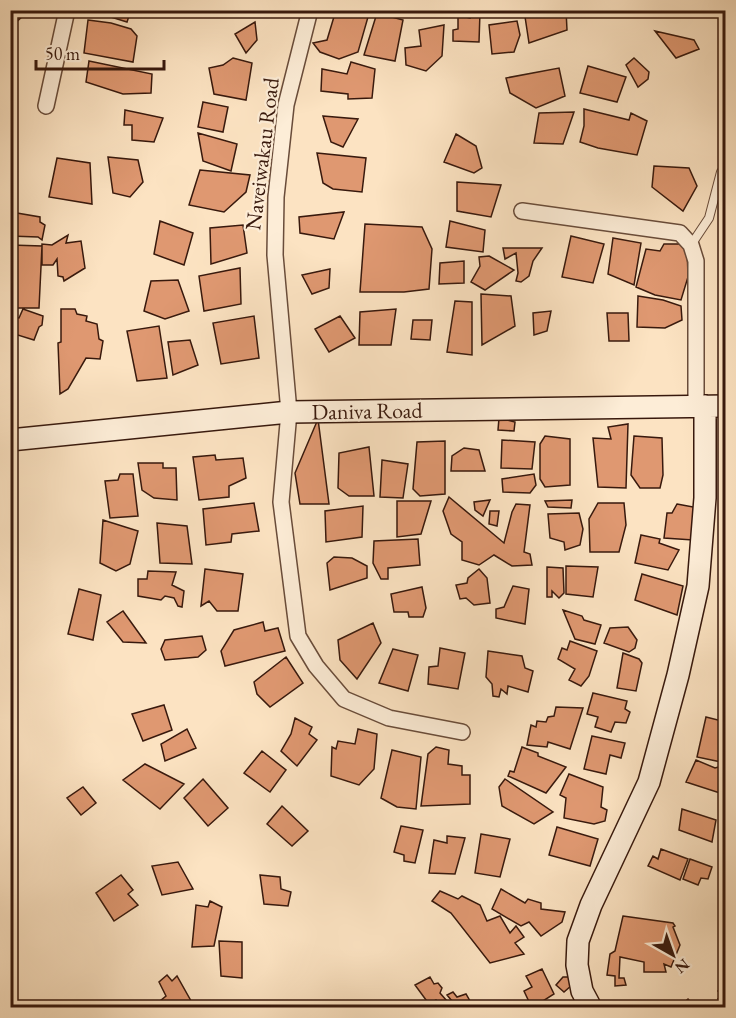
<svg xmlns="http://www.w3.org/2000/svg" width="736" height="1018" font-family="'EB Garamond',serif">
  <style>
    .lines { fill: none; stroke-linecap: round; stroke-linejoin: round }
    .stream { stroke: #767d6e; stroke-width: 5 }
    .building { fill: #df9871; stroke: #38190d; stroke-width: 1.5 }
    .lane-casing { stroke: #694c3a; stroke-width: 10 }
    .street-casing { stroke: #694c3a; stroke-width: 18 }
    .secondary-casing { stroke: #38190d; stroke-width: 24 }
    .lane { stroke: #fdedd7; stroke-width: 8 }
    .street { stroke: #fdedd7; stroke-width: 15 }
    .secondary { stroke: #fdedd7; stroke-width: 21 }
    .labels { text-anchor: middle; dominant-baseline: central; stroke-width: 4.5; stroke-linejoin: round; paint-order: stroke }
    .street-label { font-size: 22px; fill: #38190d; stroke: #fdedd7 }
  </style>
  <rect width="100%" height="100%" fill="#fce3c2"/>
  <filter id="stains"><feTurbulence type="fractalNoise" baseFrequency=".00333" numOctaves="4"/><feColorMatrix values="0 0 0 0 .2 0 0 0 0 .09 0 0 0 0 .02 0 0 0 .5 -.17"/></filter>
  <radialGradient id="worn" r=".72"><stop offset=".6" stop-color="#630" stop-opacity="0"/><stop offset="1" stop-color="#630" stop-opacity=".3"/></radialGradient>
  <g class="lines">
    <path class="stream" d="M 717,10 L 726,15"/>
  </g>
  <path class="building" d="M 10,10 L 25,10 L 26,13 L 10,28 Z
    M 98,10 L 131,10 L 127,22 L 98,13 Z
    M 225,10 L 281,10 L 281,16 Z
    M 336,10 L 370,10 L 358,52 L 339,59 L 320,52 L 313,43 L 327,40 Z
    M 469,10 L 480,12 L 479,42 L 453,41 L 453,30 L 458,29 L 458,15 L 470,18 Z
    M 524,10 L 566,10 L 567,30 L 529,43 Z
    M 377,13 L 403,20 L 395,61 L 364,55 Z
    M 88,20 L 111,23 L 131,29 L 137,36 L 133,62 L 84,53 Z
    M 517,21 L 520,35 L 514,52 L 492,54 L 489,25 Z
    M 255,22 L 257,40 L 246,53 L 235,34 Z
    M 444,25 L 442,56 L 426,71 L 406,65 L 405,48 L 421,46 L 419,30 Z
    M 655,31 L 694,40 L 699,49 L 676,58 Z
    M 233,58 L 252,63 L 246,100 L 214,94 L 209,68 L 223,65 Z
    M 634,58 L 649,72 L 648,79 L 638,87 L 626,65 Z
    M 89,61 L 152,74 L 151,93 L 123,94 L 86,82 Z
    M 351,62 L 375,69 L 372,98 L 348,99 L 348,94 L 321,91 L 322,69 L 347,74 Z
    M 588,66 L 626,77 L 617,102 L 580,93 Z
    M 559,68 L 565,96 L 536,108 L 510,93 L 506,78 Z
    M 203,102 L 228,107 L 223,132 L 198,127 Z
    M 584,109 L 629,120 L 631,113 L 647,121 L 637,155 L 598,148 L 580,142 L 584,126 Z
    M 125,110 L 163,118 L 154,142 L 132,140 L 132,125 L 124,125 Z
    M 574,112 L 563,144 L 534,143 L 539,113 Z
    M 323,116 L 358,119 L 343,147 L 331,142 Z
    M 198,133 L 237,144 L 231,171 L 203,161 Z
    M 456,134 L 476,146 L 482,168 L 474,173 L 444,162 Z
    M 317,153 L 366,158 L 362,192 L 333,189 L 323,183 Z
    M 108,157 L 138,160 L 143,182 L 130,197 L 113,193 Z
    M 57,158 L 90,163 L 92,204 L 49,197 Z
    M 654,166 L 689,168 L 697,186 L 683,211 L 652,187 Z
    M 200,170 L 250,175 L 246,192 L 224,212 L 189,205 Z
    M 457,182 L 501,185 L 491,217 L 457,211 Z
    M 11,212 L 40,217 L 40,222 L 45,225 L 42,240 L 38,237 L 10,236 Z
    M 344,212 L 334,239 L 300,233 L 299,217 Z
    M 160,221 L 193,233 L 184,265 L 154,254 Z
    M 450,221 L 485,230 L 483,252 L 446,247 Z
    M 365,224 L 422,227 L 432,249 L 429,289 L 404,292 L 360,292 Z
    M 243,225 L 247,253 L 211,264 L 210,228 Z
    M 68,235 L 66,243 L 81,241 L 85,268 L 64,281 L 63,277 L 58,276 L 57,259 L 53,265 L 42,265 L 42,244 L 52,245 Z
    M 571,236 L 604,244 L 593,283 L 562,277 Z
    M 613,238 L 641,243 L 634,285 L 608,274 Z
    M 664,244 L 687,244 L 688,277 L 681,300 L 655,295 L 636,287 L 646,249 L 660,251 Z
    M 10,245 L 42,246 L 39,308 L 16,308 L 14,311 L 10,311 Z
    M 503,248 L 542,248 L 533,261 L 529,276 L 521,282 L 516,281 L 518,273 L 516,253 L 505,259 Z
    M 489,256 L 514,270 L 485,290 L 471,282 L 480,266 L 479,257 Z
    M 464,261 L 464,283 L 439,284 L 440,263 Z
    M 726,267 L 726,299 L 721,300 L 721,283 Z
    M 240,268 L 241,304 L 204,311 L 199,276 Z
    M 330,269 L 329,288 L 312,294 L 302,275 Z
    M 178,280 L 189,311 L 165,319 L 144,311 L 151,281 Z
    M 481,294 L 511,296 L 515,326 L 482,345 Z
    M 638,296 L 663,300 L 681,306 L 682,320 L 665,328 L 637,327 Z
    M 455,301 L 472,302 L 472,355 L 447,352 Z
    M 23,309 L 43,316 L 42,325 L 39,327 L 34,340 L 18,335 L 12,341 L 10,327 L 13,317 L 19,318 Z
    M 61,309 L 75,309 L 77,314 L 87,316 L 86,321 L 97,324 L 99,339 L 103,341 L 100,359 L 86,358 L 68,389 L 60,394 L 58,343 L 61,342 Z
    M 396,309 L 391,345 L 359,345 L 360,312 Z
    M 551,311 L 547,331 L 534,335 L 533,313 Z
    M 607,313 L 628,313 L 629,341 L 609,341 Z
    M 254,316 L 259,358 L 221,364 L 213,323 Z
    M 340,316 L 355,338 L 329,352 L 315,329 Z
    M 413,320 L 432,320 L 430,340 L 411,339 Z
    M 159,326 L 167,378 L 137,381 L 127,331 Z
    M 190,340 L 198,365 L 173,375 L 168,342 Z
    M 499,418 L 515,422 L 514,431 L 498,430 Z
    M 318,419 L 329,504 L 300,504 L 295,473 Z
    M 628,424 L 626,488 L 598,487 L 593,438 L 611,439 L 608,427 Z
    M 545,436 L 570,439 L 570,485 L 545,487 L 540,479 L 540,444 Z
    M 634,436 L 662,438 L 663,475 L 660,488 L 640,488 L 631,475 Z
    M 502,440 L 535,442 L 532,469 L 501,468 Z
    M 445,441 L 445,494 L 420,496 L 413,489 L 417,442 Z
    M 369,447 L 374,496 L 349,496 L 338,488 L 339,453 Z
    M 464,448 L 479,450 L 485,471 L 451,471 L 452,456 Z
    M 215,455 L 216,460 L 243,458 L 246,478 L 229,486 L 229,497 L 199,500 L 193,457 Z
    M 382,460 L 408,464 L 403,498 L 380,497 Z
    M 138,463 L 163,463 L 163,468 L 176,468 L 177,500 L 154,498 L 142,490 Z
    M 120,474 L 133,474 L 138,516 L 110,518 L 105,481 L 118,480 Z
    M 534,474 L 536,485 L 530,493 L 503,492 L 502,479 Z
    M 449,497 L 504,543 L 512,512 L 516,504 L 530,505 L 524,552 L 530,554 L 532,565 L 512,566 L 494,555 L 479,565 L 462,560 L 462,542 L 451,534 L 443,511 Z
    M 490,500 L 483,516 L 475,510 L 474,502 Z
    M 572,500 L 571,508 L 548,507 L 545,501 Z
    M 397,501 L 431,501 L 421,534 L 397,537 Z
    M 254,503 L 259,531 L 232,534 L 231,542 L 206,545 L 203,509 Z
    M 598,503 L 624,503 L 626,525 L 619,552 L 590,552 L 589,519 Z
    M 677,504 L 704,509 L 693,540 L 664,538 L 667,513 L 672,513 Z
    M 363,506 L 362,537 L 326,542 L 325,511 Z
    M 490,511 L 499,511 L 497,526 L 489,524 Z
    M 579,513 L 583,529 L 580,545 L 565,550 L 564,542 L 550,538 L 548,514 Z
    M 103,520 L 138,531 L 130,564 L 116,571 L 100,563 Z
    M 157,523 L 187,526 L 192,564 L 160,563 Z
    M 641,535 L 660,539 L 659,543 L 679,550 L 668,570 L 635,563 Z
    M 418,539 L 420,565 L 388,568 L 388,579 L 381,579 L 373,563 L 374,541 Z
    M 334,557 L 352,558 L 367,566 L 367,578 L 330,590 L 327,563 Z
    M 566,566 L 598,567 L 593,597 L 566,594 Z
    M 547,567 L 563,568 L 564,593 L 559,598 L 552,591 L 552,597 L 547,597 Z
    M 205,569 L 243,574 L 238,611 L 217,611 L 209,601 L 201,606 Z
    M 479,569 L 487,578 L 490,603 L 474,605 L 466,598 L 460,599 L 456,585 L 467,583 L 468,578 Z
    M 148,571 L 176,572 L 172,585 L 184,591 L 182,607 L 178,606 L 174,598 L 165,596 L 161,600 L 138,596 L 138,579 L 147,579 Z
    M 642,574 L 683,586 L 677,615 L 635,600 Z
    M 513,586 L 529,589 L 525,624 L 496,618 L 496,609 L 504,607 Z
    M 422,587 L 426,608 L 423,617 L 409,617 L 408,612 L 394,612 L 391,594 Z
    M 79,589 L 101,595 L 93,640 L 68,634 Z
    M 563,610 L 582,616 L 584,620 L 601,625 L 595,644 L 575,639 Z
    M 123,611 L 146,643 L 123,642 L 107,622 Z
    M 263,622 L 265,631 L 278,628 L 285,651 L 225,666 L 221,651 L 234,630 Z
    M 373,623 L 381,643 L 357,679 L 340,660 L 338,640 Z
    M 628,627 L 637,640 L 635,648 L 629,652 L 604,643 L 610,628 Z
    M 202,636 L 206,650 L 198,657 L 165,660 L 161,649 L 165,640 Z
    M 570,641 L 597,651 L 589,676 L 581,686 L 569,680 L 575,669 L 558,659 L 562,648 L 567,650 Z
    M 440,648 L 465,653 L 458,689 L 428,684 L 429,667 L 438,666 Z
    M 393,649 L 418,655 L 408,691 L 379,683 Z
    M 488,651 L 522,656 L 525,668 L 533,671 L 528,692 L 508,686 L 507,694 L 501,689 L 499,697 L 493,696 L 492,684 L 486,677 Z
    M 623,653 L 639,659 L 642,663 L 636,691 L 617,688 Z
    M 286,657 L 303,683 L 270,707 L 257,694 L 254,682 Z
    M 593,693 L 627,701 L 625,709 L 630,712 L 626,723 L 615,722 L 611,732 L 595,727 L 598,717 L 587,714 Z
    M 164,705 L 172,730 L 143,741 L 132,714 Z
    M 556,707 L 583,708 L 570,749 L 548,742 L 547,747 L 527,745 L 531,725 L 536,727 L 537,721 L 546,722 L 548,717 L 554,716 Z
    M 706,717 L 726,722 L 726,763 L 697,757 Z
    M 295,718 L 312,727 L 309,734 L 317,740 L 297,766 L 281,751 L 291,734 Z
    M 187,729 L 196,748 L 165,761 L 161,744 Z
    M 358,729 L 377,734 L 374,769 L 359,785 L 331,776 L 332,747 L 336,749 L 338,741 L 355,744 Z
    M 592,736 L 625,743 L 621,758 L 610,755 L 606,774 L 584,769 Z
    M 436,747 L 449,750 L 448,764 L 462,766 L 462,775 L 470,775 L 470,804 L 421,806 L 428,754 Z
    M 522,747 L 538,753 L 538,756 L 566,767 L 546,793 L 508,776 L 510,771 L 514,772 Z
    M 392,750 L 421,757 L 416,809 L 397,807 L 381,798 Z
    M 262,751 L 286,770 L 270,792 L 244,773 Z
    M 696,760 L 715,768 L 726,765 L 726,795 L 686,782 Z
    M 145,764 L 184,784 L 160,809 L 123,780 Z
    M 569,774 L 603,787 L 601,807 L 607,810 L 605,821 L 594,824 L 564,818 L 566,798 L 560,795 Z
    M 203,779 L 228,808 L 208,826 L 184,798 Z
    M 505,779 L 553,812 L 534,824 L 502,806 L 499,787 Z
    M 83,787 L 96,803 L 81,815 L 67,798 Z
    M 282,806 L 308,831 L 292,846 L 267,824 Z
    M 682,809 L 716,820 L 712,842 L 679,830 Z
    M 401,826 L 423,830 L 415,863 L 404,861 L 404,855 L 394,852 Z
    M 557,827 L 598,839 L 590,866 L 549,855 Z
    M 481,834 L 510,839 L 500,877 L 475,873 Z
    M 447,836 L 465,838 L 455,874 L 429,873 L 434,840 L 447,843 Z
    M 661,849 L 688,859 L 680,880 L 648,866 L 653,856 L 658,859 Z
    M 690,859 L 712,867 L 708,879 L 701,878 L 698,885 L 683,879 Z
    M 178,862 L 193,889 L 162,895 L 152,866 Z
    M 121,875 L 133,890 L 128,894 L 138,905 L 114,921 L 96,893 Z
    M 260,875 L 280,877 L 281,889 L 291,892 L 288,906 L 264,904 Z
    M 501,889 L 525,903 L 528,899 L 541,903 L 541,909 L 565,912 L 562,922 L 541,936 L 529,922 L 521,926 L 492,909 Z
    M 440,891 L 458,899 L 462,896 L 480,905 L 487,921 L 500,916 L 510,933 L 516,926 L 524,937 L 515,943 L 524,954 L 490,963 L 451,913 L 432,901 Z
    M 210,901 L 222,907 L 214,946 L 192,947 L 196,905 L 208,907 Z
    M 623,916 L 673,923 L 675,926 L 673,927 L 680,945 L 671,967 L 664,964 L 666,972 L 644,972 L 644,962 L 620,957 L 619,978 L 624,978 L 626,985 L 615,986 L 615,976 L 607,975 L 610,954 L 615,951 Z
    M 219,941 L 242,942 L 242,978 L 221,976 Z
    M 542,969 L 554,994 L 532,1008 L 524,991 L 532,987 L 526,976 Z
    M 167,975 L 172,981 L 177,976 L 195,1008 L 164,1008 L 160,1001 L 166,996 L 159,982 Z
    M 430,977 L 434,984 L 438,983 L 442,988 L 440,993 L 447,1001 L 442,1007 L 436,1000 L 429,1004 L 415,985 Z
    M 563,977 L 570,977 L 572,985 L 564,992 L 556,985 Z
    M 726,983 L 726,1007 L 718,999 L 723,996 L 718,991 Z
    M 453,992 L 457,997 L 466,994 L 474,1008 L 445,1008 L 452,1001 L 447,995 Z
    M 688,999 L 696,1008 L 675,1008 L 673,1006 L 677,1002 L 680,1006 Z"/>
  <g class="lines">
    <g class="lane-casing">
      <path id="lane" d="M 691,245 L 709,218 L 721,172"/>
    </g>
    <g class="street-casing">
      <path id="street" d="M 310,10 L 286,105 L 276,197 L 275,255 L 289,412 L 281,502 L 298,636 L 316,666 L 344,699 L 389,718 L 462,732
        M 46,106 L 67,10
        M 522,211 L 680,233 L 691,245 L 696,261 L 696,407"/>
    </g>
    <g class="secondary-casing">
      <path id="secondary" d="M 10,440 L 289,412 L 726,406
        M 591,1008 L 582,991 L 577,965 L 578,941 L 591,905 L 649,782 L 678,675 L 698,586 L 705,498 L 705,406"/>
    </g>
    <use href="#lane" class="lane"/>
    <use href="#street" class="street"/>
    <use href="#secondary" class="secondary"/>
  </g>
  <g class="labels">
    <g class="street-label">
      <text transform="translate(262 154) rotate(-83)">Naveiwakau Road</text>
      <text transform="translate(367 411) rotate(-1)">Daniva Road</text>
    </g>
  </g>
  <rect width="736" height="1018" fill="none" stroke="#fce3c2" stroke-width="36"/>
  <rect x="12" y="12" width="712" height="994" fill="none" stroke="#38190d" stroke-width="3"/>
  <rect x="18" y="18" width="700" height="982" fill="none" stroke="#38190d" stroke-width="1.5"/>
  <g transform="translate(673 955) rotate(140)" stroke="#fdedd7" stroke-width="4.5" paint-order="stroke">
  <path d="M0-4.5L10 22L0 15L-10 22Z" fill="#38190d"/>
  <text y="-9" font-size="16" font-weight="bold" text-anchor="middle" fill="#38190d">N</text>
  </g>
  <path d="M36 60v9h128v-9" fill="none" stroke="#38190d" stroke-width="3"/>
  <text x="45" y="60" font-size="18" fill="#38190d" stroke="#fdedd7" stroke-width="4.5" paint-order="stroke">50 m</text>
  <rect width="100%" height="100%" filter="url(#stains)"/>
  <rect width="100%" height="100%" fill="url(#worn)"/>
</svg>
